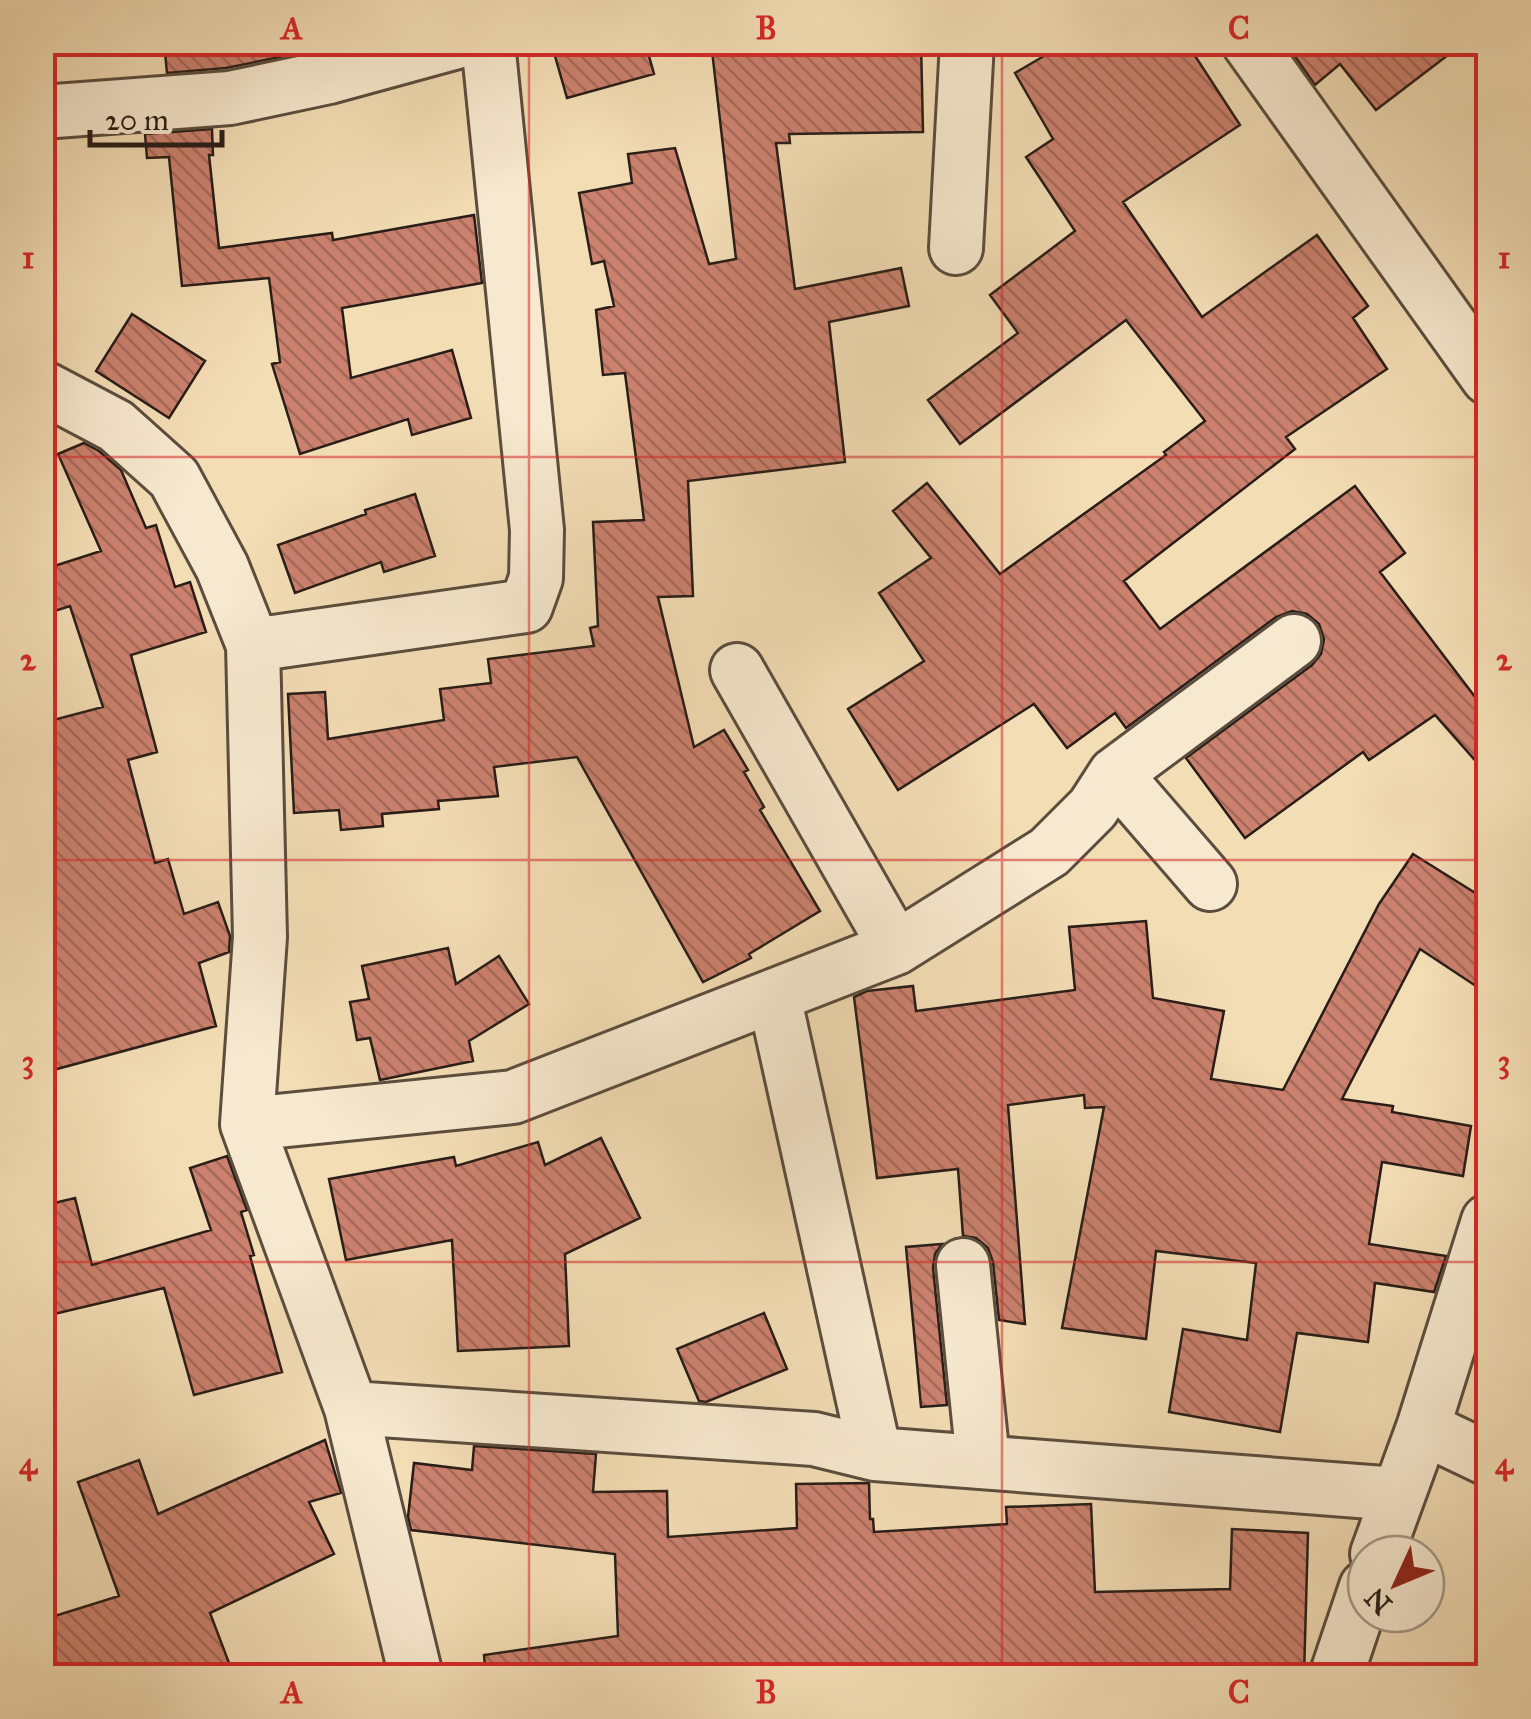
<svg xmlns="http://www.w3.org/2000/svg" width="1531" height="1719" font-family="'IM FELL Great Primer',serif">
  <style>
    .building { fill: url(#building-back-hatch); stroke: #281d17; stroke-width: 2.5 }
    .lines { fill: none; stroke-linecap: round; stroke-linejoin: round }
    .street-casing { stroke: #5b4d3e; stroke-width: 58 }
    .street { stroke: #f7e9cf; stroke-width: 52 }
    .grid { fill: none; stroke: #d62828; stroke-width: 2.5; stroke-opacity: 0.55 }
    .neatline { fill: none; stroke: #d62828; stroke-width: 4 }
    .grid-label { font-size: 32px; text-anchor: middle; font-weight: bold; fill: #d62828 }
  </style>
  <defs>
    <pattern id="building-back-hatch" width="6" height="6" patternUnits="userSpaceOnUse" patternTransform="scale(2.5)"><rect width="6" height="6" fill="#cb816e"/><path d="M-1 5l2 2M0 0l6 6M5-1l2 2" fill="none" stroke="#a56959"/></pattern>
  </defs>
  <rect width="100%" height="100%" fill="#f3ddb5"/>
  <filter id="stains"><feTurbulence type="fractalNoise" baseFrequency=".002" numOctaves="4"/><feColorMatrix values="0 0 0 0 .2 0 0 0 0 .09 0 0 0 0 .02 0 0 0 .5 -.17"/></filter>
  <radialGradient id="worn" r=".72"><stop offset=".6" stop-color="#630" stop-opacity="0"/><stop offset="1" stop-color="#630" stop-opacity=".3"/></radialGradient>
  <path class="building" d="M 164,42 L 289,42 L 290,55 L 226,68 L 167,73 Z
    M 551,42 L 645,42 L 654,74 L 567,98 Z
    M 711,42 L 921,42 L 923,132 L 789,134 L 790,143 L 776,143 L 795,289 L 901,268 L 909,306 L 829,322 L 845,462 L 688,481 L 693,596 L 658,597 L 694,747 L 724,730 L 748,770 L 744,772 L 764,807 L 760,810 L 820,911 L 749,954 L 751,958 L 703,982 L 577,757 L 494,767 L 498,796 L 438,801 L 439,809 L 382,814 L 383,826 L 341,830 L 339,810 L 294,813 L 288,694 L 325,692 L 328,739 L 444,720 L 440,689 L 491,683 L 488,659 L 594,646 L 590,628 L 598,626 L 593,522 L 644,520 L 625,373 L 603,375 L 596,310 L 614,306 L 604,261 L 592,264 L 579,193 L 632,183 L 628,154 L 675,148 L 709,264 L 736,259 Z
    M 1068,42 L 1186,42 L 1240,125 L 1123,202 L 1202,317 L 1317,235 L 1368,306 L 1353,318 L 1387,369 L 1286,437 L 1295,449 L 1124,581 L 1160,629 L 1355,486 L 1405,553 L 1380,572 L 1488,714 L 1488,775 L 1435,715 L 1369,760 L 1363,752 L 1245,838 L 1186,758 L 1312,665 L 1321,654 L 1324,639 L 1319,624 L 1307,614 L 1292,611 L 1276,617 L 1126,728 L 1115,713 L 1067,748 L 1034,704 L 898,790 L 848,709 L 924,661 L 879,593 L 931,558 L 893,511 L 927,483 L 1000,574 L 1166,455 L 1164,452 L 1205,421 L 1126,320 L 960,444 L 928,400 L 1018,333 L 990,295 L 1075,231 L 1026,157 L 1053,139 L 1015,73 Z
    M 1285,42 L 1465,42 L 1376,110 L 1340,64 L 1315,85 Z
    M 212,129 L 213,155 L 209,155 L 219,248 L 332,233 L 333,240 L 474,215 L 482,283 L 342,308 L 351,378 L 452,350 L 471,418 L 412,435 L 408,419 L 300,454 L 272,364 L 280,362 L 269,278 L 182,286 L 169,157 L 147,158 L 145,134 Z
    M 132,314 L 205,361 L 169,418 L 96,371 Z
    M 84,443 L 99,451 L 121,470 L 146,528 L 156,525 L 175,587 L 190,582 L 206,632 L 131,655 L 157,752 L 128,760 L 155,863 L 168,859 L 184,914 L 218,902 L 230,936 L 229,952 L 199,963 L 216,1026 L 42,1073 L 42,723 L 103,707 L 70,606 L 42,615 L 42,570 L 101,551 L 58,454 Z
    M 415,494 L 435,556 L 384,572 L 381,562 L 295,593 L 278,545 L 366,514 L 365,510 Z
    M 1413,854 L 1488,901 L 1488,994 L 1420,949 L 1342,1099 L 1393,1106 L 1392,1112 L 1471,1126 L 1463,1176 L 1382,1162 L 1369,1244 L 1446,1256 L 1434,1292 L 1375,1283 L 1368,1342 L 1297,1333 L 1280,1432 L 1169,1412 L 1183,1329 L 1247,1340 L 1256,1263 L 1156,1251 L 1146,1339 L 1062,1328 L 1104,1107 L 1085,1108 L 1084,1095 L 1008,1105 L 1025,1324 L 999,1320 L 993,1262 L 988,1248 L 976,1238 L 963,1236 L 958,1169 L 877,1178 L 854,997 L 867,991 L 913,986 L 916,1011 L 1075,990 L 1069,927 L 1146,921 L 1153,998 L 1224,1011 L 1211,1079 L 1283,1090 L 1379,904 Z
    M 448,948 L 456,984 L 499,956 L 529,1004 L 469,1041 L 473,1061 L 380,1080 L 370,1038 L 357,1040 L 350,1002 L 369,999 L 362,966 Z
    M 601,1138 L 640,1218 L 565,1254 L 569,1346 L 458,1351 L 452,1240 L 346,1260 L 329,1179 L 454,1157 L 456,1166 L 538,1142 L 545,1165 Z
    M 227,1156 L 247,1210 L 241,1212 L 254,1255 L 250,1256 L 282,1372 L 194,1395 L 164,1288 L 54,1314 L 42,1270 L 42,1206 L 75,1198 L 92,1265 L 211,1230 L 190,1168 Z
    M 942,1244 L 935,1254 L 933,1268 L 947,1405 L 921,1407 L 906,1247 Z
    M 764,1313 L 787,1369 L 706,1402 L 699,1401 L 677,1349 Z
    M 325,1440 L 341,1493 L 309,1502 L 334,1554 L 210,1613 L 229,1663 L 196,1676 L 42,1676 L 42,1620 L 119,1596 L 78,1482 L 139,1460 L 158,1514 Z
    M 474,1446 L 596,1454 L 593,1492 L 667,1491 L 668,1537 L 797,1528 L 796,1484 L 869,1483 L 870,1519 L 873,1519 L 874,1532 L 1007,1524 L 1006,1507 L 1091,1504 L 1095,1592 L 1230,1589 L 1232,1529 L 1308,1533 L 1304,1676 L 809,1676 L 809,1672 L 749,1676 L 486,1676 L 484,1655 L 618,1636 L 615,1554 L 411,1530 L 408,1517 L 414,1463 L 472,1470 Z"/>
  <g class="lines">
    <g class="street-casing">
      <path id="street" d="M 1248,42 L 1488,378
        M 42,112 L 230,98 L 329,77 L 457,42
        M 956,248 L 967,42
        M 42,387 L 116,426 L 174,478 L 222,567 L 253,645 L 260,937 L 247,1124 L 351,1408 L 416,1676
        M 253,645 L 526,606 L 536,578 L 537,530 L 488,42
        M 737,670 L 896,948
        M 1115,774 L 1210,884
        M 774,996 L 875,1454
        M 247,1124 L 513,1097 L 896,948 L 1049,852 L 1093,808 L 1115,774 L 1294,641
        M 963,1265 L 983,1461
        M 351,1408 L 814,1439 L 875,1454 L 1397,1494
        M 1423,1428 L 1488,1459
        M 1377,1554 L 1423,1428 L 1488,1221
        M 1336,1676 L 1366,1587"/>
    </g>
    <use href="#street" class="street"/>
  </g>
  <path class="grid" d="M 529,42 L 529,1676M 1002,42 L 1002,1676M 42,457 L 1488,457M 42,860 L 1488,860M 42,1262 L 1488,1262"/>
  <rect width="1531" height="1719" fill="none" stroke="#f3ddb5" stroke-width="110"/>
  <g transform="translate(1396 1584) rotate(226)"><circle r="48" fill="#f7e9cf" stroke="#a49785" stroke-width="2.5"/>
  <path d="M0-8L18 38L0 25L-18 38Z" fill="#8f2418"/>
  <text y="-15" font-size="28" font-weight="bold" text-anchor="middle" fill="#281d17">N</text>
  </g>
  <path d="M90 130v15h132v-15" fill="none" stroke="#281d17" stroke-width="5"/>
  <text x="105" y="130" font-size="30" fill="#281d17" stroke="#f7e9cf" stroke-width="8" paint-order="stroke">20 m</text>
  <rect x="55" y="55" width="1421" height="1609" class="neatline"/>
  <g class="grid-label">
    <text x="292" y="39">A</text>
    <text x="766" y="39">B</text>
    <text x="1239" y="39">C</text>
    <text x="28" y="268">1</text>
    <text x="1504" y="268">1</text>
    <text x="28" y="670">2</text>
    <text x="1504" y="670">2</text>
    <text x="28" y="1072">3</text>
    <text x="1504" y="1072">3</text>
    <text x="28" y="1474">4</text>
    <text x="1504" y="1474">4</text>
    <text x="292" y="1703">A</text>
    <text x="766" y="1703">B</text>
    <text x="1239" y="1703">C</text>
  </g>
  <rect width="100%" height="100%" filter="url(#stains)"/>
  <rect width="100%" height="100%" fill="url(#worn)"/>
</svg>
